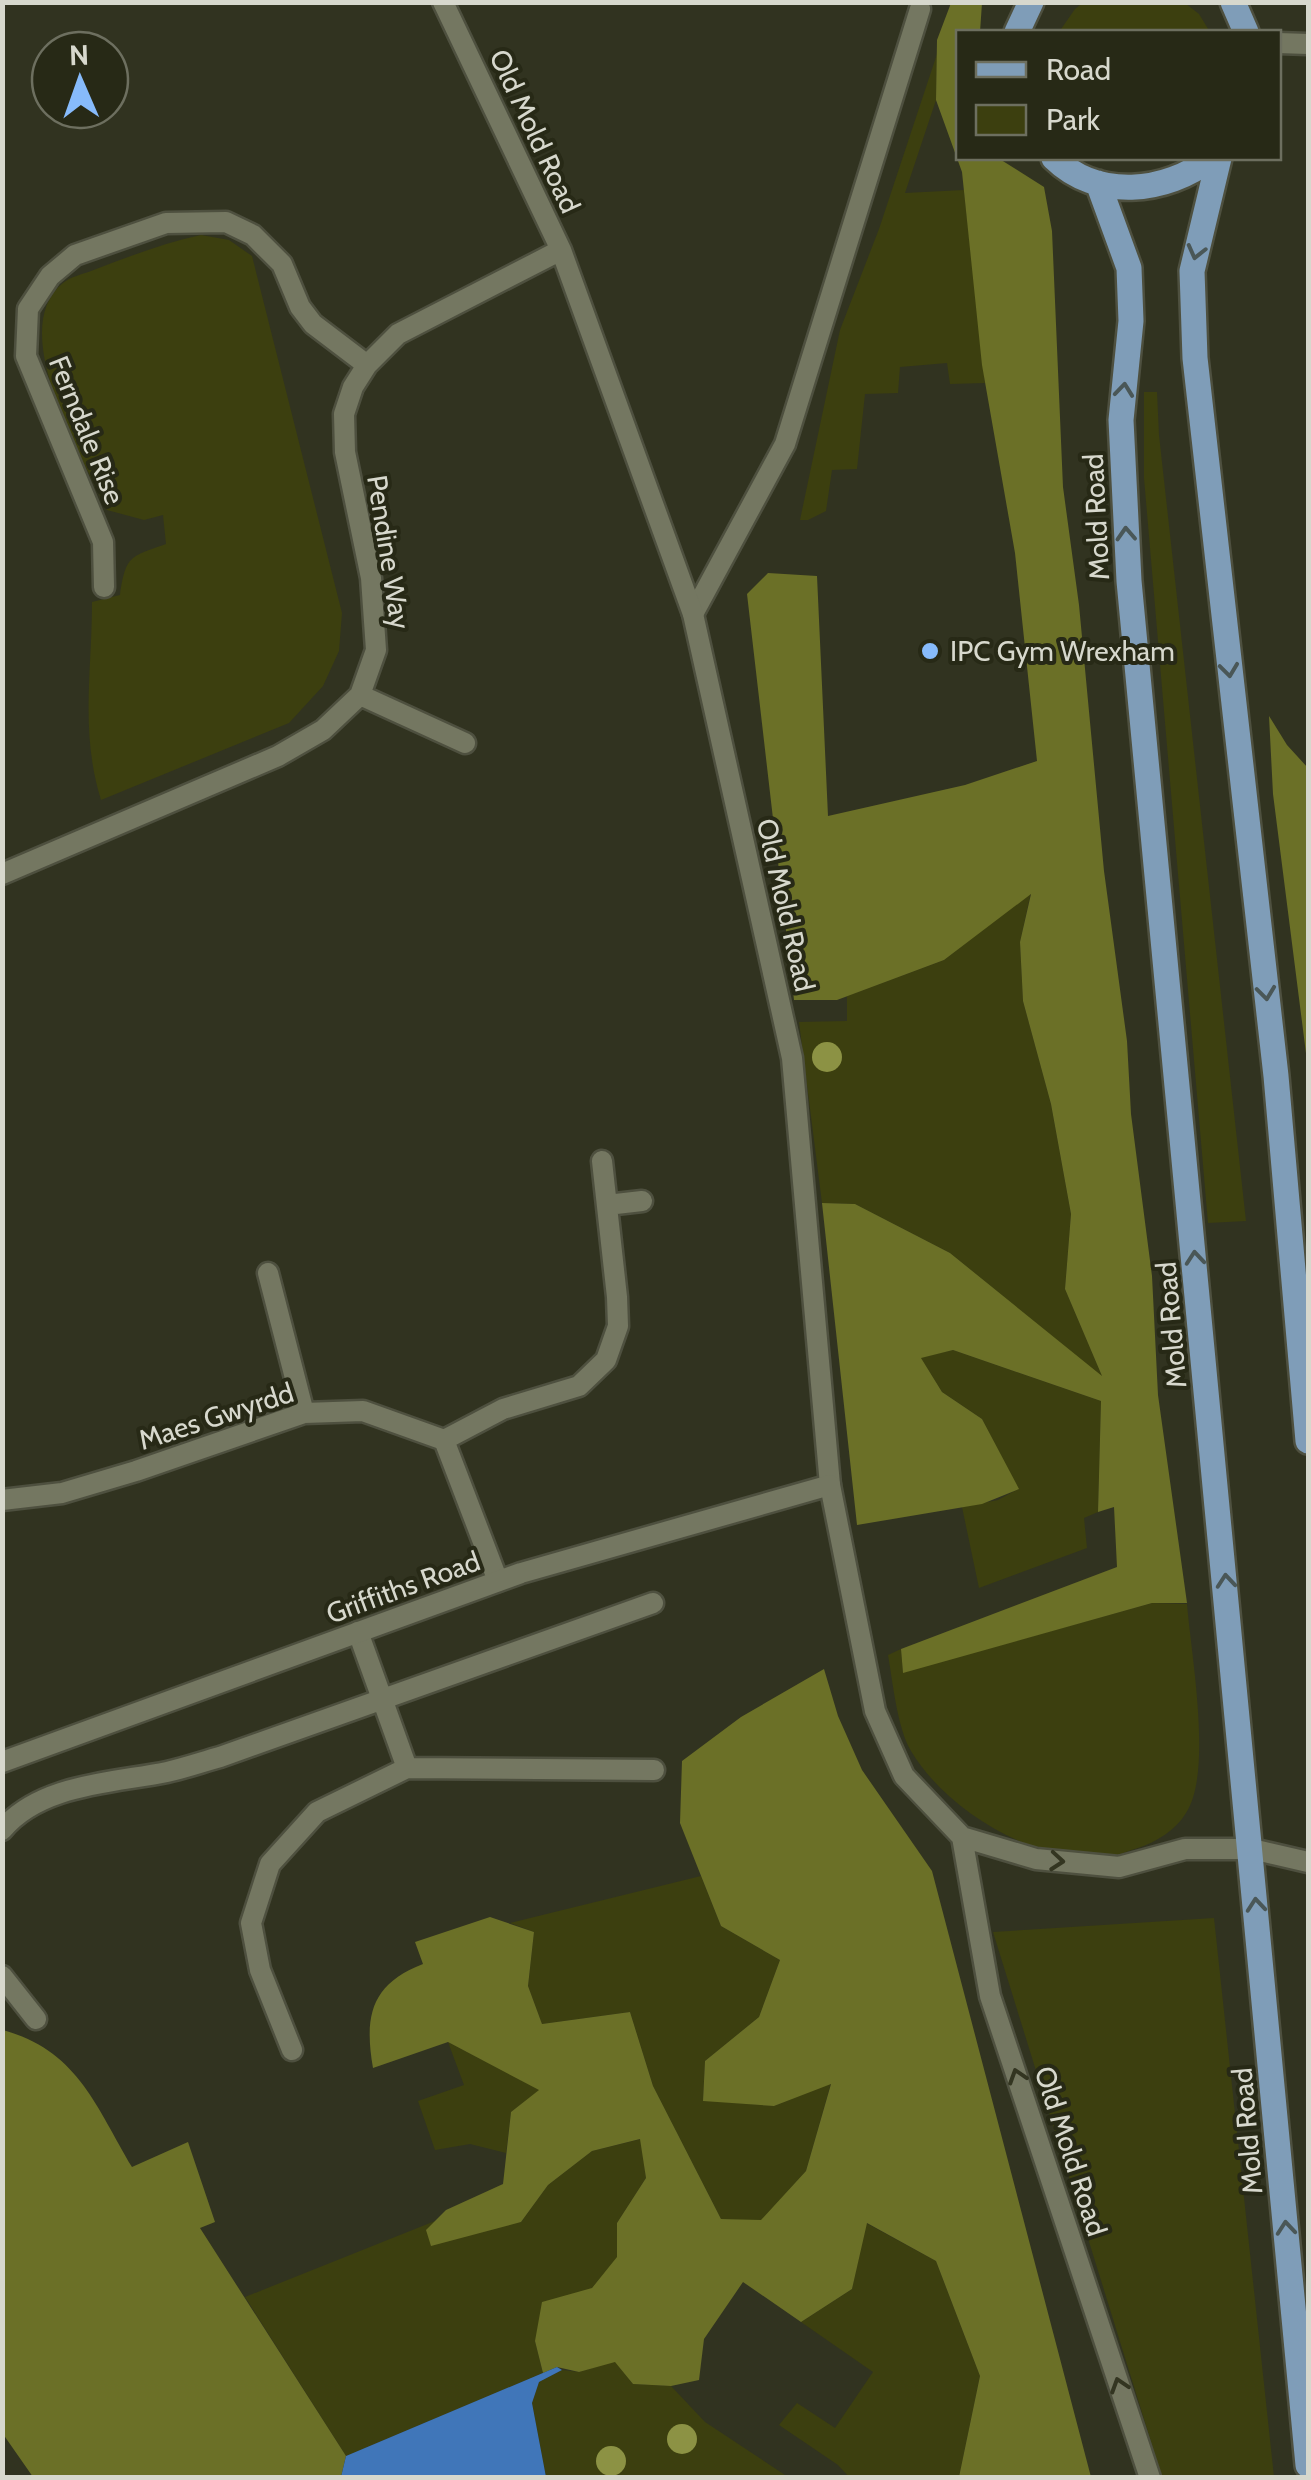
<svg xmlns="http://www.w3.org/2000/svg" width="1311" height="2480" font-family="Cabin,sans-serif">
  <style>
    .green { fill: #3c3f0f }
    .forest { fill: #6b7027 }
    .water { fill: #4076b9 }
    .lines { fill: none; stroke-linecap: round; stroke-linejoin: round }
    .service-casing { stroke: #4e503f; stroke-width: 25 }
    .minor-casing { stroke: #4e503f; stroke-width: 25 }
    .tertiary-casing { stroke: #4e503f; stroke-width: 25 }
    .primary-casing { stroke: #4e503f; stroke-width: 30 }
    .service { stroke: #747761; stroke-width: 20 }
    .minor { stroke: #747761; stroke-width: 20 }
    .tertiary { stroke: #747761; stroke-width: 20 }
    .primary { stroke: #7f9db8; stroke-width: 25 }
    .tree { fill: #8c9244 }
    .oneway { stroke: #4a5757 }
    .oneway2 { stroke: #333521 }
    .poi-dot { fill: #87bbfb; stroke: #272916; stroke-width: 4 }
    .labels { text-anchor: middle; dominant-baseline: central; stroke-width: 8; stroke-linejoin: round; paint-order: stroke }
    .street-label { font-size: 28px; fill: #d7d8cd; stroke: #272916 }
    .poi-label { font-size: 28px; fill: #d7d8cd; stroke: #272916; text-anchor: start }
  </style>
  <rect width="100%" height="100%" fill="#313320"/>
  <path class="green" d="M 1084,2 L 1185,3 L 1199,14 L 1210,32 L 1059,32 L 1075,9 Z
    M 937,54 L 936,100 L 905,193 L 964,190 L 985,383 L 950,384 L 947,363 L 900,367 L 898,393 L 865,394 L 857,469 L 832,470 L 826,511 L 808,520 L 800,520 L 840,330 L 879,229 Z
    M 201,235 L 229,240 L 252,256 L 342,613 L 339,651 L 323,686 L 289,723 L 101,800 C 80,732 92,672 92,602 L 120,595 C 126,555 130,557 166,544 L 163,515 L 144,520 L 107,510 C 83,457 5,330 63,283 C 70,277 83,274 91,271 C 128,257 163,243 201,235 Z
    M 1144,392 L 1157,392 L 1159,435 L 1246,1221 L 1208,1223 L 1144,478 Z
    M 1031,892 L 1020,942 L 1023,1001 L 1051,1104 L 1071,1214 L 1065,1289 L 1103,1378 L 950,1253 L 855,1204 L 822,1203 L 799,1022 L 847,1021 L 847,996 L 944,960 Z
    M 953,1350 L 1101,1401 L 1098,1512 L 1084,1518 L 1087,1548 L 979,1588 L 962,1507 L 998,1500 L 1018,1489 L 982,1419 L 942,1392 L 920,1357 Z
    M 1152,1603 L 1187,1604 C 1191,1654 1213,1772 1186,1813 C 1176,1830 1156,1842 1138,1848 C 1127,1851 1113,1858 1102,1859 C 1032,1861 947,1811 911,1751 C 897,1727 893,1683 888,1655 L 901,1649 L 903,1672 Z
    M 701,1876 L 721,1926 L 780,1960 L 759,2017 L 705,2061 L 703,2100 L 774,2106 L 831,2083 L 806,2171 L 761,2221 L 721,2219 L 653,2086 L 630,2012 L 542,2024 L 528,1986 L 534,1932 L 510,1923 Z
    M 1214,1918 L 1274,2477 L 1162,2477 L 993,1932 Z
    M 448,2042 L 540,2090 L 511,2112 L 506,2153 L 470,2144 L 435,2150 L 418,2101 L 464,2085 Z
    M 641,2139 L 646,2178 L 617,2223 L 618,2257 L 592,2288 L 535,2341 L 543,2373 L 346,2456 L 245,2297 L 435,2221 L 427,2230 L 521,2222 L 548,2185 L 592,2151 Z
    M 866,2223 L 936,2261 L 980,2376 L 959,2477 L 849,2477 L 838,2465 L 779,2425 L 797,2403 L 835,2428 L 873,2372 L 801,2322 L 852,2289 Z
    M 615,2361 L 633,2384 L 671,2386 L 705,2422 L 788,2477 L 546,2477 L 532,2403 L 539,2382 L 562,2370 L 579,2372 Z"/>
  <path class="forest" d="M 951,3 L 982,3 L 980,32 L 958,32 L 958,158 L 998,158 L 1044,187 L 1052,231 L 1063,487 L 1079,605 L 1104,871 L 1127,1041 L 1131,1114 L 1152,1276 L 1158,1395 L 1187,1603 L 1152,1603 L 903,1673 L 901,1649 L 1117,1567 L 1114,1507 L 1098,1512 L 1101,1401 L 953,1350 L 921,1358 L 942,1392 L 982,1419 L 1019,1489 L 982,1504 L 857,1525 L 822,1203 L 855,1204 L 950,1253 L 1102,1376 L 1065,1289 L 1071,1214 L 1051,1104 L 1023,1001 L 1020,942 L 1031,894 L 944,960 L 837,1000 L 794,1000 L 747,594 L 768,573 L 817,576 L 828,816 L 965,785 L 1037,761 L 1015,553 L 982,365 L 962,172 L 936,100 L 937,40 Z
    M 1269,716 L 1287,745 L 1308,768 L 1308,1069 L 1273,794 Z
    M 824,1669 L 838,1716 L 862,1770 L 932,1871 L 1091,2477 L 959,2477 L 980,2376 L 936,2261 L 867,2223 L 852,2289 L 801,2322 L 743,2282 L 704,2339 L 699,2380 L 671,2386 L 633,2384 L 615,2362 L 579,2372 L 557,2367 L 543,2373 L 535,2341 L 542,2302 L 592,2288 L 617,2257 L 617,2223 L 646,2178 L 640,2139 L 592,2151 L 548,2185 L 521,2222 L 431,2246 L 426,2230 L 446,2210 L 503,2184 L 511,2112 L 539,2090 L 448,2042 L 373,2068 C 364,2016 371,1984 423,1964 L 415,1942 L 490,1917 L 534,1932 L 528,1986 L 542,2024 L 630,2012 L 653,2086 L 721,2219 L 761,2220 L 806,2171 L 831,2084 L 774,2106 L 703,2101 L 705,2061 L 759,2017 L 780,1960 L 721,1926 L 680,1823 L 682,1761 L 741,1717 Z
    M 3,2030 C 78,2051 95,2105 132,2167 L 188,2142 L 215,2222 L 200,2228 L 346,2456 L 341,2477 L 33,2477 L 3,2434 Z"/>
  <path class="water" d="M 557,2367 L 562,2370 L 539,2382 L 532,2403 L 546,2477 L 341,2477 L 346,2456 Z"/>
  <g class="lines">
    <g class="service-casing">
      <path id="service" d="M 693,614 L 785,444 L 920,9
        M 407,1768 L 654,1770
        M 2,1830 C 40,1784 113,1783 167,1772 C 185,1768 202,1762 220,1757 L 653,1603
        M 2,1976 L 36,2019
        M 292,2050 L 260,1970 L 251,1923 L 270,1864 L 317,1812 L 407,1768 L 358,1632"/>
    </g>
    <g class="minor-casing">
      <path id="minor" d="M 443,2 L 561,250 L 693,614 L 792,1058 L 830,1485
        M 1278,43 L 1308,44
        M 104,587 L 103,542 L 26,356 L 28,309 L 50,276 L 75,255 L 166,223 L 226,222 L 253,235 L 282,264 L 300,307 L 313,324 L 367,365
        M 360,695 L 465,743
        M 2,874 L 278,756 L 323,730 L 360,695 L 376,650 L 371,578 L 345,452 L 344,414 L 353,387 L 367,365 L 398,334 L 561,250
        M 607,1205 L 642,1201
        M 268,1273 L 304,1413
        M 2,1500 L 62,1493 L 136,1471 L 304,1413 L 363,1411 L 444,1440
        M 498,1581 L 444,1440 L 503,1409 L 579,1386 L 606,1360 L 618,1326 L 617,1297 L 602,1161"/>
    </g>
    <g class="tertiary-casing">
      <path id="tertiary" d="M 2,1762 L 521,1573 L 830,1485 L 875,1711 L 904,1776 L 962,1837 L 1036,1859 L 1119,1867 L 1185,1849 L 1252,1849 L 1308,1862
        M 962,1837 L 990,1996 L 1150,2478"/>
    </g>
    <g class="primary-casing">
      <path id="primary" d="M 1233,2 L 1246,32
        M 1017,32 L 1031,2
        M 1054,158 C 1097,200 1166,194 1211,158
        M 1219,158 L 1192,271 L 1195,358 L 1276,1076 L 1308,1441
        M 1098,183 L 1129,268 L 1131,321 L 1121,420 L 1129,581 L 1308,2465"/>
    </g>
    <use href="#service" class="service"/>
    <use href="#minor" class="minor"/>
    <use href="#tertiary" class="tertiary"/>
    <use href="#primary" class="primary"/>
  </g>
  <g class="tree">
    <circle cx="827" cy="1057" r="15"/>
    <circle cx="682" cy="2439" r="15"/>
    <circle cx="611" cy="2461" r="15"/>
  </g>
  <defs><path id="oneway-chevron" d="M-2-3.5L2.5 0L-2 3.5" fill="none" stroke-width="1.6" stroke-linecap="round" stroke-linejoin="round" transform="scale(2.5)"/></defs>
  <g class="oneway">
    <use href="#oneway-chevron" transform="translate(1196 252) rotate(104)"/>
    <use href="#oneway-chevron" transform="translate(1124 390) rotate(-84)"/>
    <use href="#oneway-chevron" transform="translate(1126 534) rotate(-93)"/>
    <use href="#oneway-chevron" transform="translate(1229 670) rotate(83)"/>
    <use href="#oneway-chevron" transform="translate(1266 993) rotate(83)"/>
    <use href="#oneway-chevron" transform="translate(1195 1258) rotate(-95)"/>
    <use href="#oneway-chevron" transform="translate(1226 1581) rotate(-95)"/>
    <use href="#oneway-chevron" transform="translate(1256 1905) rotate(-95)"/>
    <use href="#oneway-chevron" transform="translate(1286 2228) rotate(-95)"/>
  </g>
  <g class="oneway2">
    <use href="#oneway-chevron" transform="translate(1057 1861) rotate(5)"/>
    <use href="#oneway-chevron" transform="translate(1017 2076) rotate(-108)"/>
    <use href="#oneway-chevron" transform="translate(1119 2385) rotate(-108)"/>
  </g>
  <circle class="poi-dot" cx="930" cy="651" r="10"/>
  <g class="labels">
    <g class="street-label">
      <text transform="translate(535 131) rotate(65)">Old Mold Road</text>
      <text transform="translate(87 430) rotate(68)">Ferndale Rise</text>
      <text transform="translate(1096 517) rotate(-93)">Mold Road</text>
      <text transform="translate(389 552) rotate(81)">Pendine Way</text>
      <text transform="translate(786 905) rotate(77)">Old Mold Road</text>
      <text transform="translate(1171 1325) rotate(-95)">Mold Road</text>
      <text transform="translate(216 1416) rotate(-18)">Maes Gwyrdd</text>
      <text transform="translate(403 1587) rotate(-20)">Griffiths Road</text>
      <text transform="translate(1247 2131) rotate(-95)">Mold Road</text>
      <text transform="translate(1071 2151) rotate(72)">Old Mold Road</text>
    </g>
    <g class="poi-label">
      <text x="950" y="651">IPC Gym Wrexham</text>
    </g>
  </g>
  <rect width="1311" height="2480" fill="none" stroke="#d7d8cd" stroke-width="10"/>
  <rect x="956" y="30" width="325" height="130" fill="#272916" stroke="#6d6f5f" stroke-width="2.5"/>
  <rect x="976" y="62" width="50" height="15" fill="#7f9db8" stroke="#6d6f5f" stroke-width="2.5"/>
  <text x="1046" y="80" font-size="30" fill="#d7d8cd">Road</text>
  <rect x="976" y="105" width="50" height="30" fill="#3c3f0f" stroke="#6d6f5f" stroke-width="2.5"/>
  <text x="1046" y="130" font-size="30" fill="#d7d8cd">Park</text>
  <g transform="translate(80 80) rotate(358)"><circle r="48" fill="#272916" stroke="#6d6f5f" stroke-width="2.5"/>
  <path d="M0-8L18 38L0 25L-18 38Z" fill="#87bbfb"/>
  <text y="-15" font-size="28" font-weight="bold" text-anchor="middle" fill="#d7d8cd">N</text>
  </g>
</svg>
